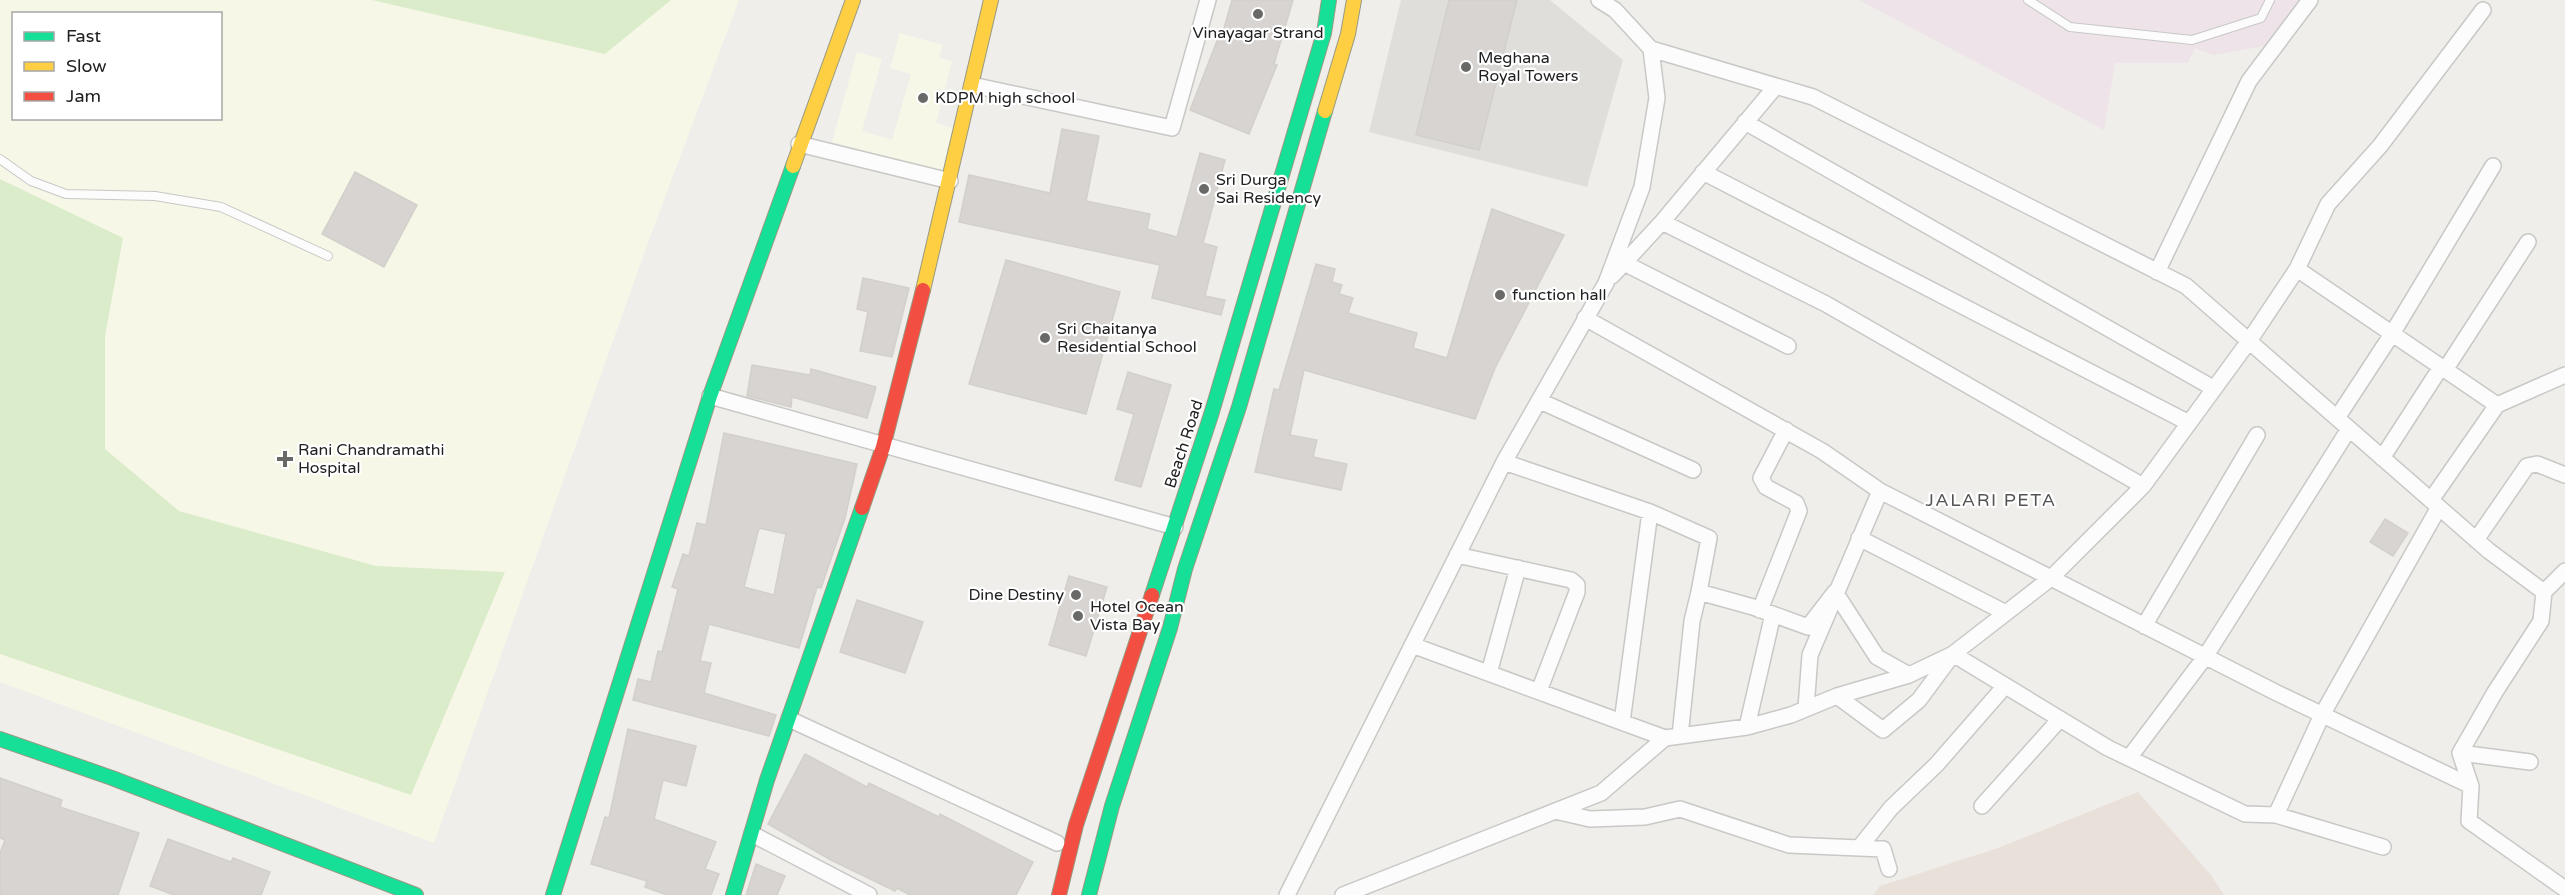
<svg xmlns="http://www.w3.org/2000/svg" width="2565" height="895" font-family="'Varela Round',sans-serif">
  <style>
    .residential { fill: #dfdedb }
    .industrial { fill: #ede3e8 }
    .education { fill: #f7f7e7; fill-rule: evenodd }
    .military { fill: #eae0da }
    .grass { fill: #dbecca }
    .building { fill: #d7d4d1; stroke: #d3d0cb; stroke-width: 1.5; fill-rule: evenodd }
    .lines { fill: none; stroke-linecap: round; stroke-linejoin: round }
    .lane-casing { stroke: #c8c8c6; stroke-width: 10 }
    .street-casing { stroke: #c8c8c6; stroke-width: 18 }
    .fast-casing { stroke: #979a82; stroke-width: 16 }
    .slow-casing { stroke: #979a82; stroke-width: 16 }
    .jam-casing { stroke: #979a82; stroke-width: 16 }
    .lane { stroke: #fdfcfc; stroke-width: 8 }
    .street { stroke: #fdfcfc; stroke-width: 15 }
    .fast { stroke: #16e098; stroke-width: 14 }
    .slow { stroke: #ffcf43; stroke-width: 14 }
    .jam { stroke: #f24e42; stroke-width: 14 }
    .poi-dot { fill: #696967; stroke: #fff; stroke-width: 2 }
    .labels { text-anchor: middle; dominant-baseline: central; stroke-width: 4.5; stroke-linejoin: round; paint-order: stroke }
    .poi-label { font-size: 16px; fill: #212121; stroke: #fff; text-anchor: start }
    .street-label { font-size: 16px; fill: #212121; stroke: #fff }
    .neighbourhood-label { font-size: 18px; letter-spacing: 1.5px; fill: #545454; stroke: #fff }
  </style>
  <rect width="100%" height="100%" fill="#f0eeea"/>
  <path class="residential" d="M 1401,0 L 1550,0 L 1623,60 L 1587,187 L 1369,132 Z"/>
  <path class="industrial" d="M 1859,0 L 2302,0 L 2270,45 L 2213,55 L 2195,48 L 2188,63 L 2115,63 L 2104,130 Z"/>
  <path class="education" d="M 0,0 L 739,0 L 650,237 L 434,843 L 0,682 ZM 14,14 L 220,14 L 220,118 L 14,118 Z
    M 900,33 L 943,45 L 939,58 L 952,61 L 936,123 L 957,129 L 944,173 L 832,142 L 857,52 L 882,59 L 862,131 L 892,140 L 911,74 L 890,68 Z"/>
  <path class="military" d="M 2138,792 L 2211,875 L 2224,895 L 1873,895 L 1880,886 L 1998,848 Z"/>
  <path class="grass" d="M 372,0 L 671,0 L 605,54 Z
    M 0,179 L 123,238 L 105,336 L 105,449 L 179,511 L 376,566 L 505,572 L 411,795 L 0,654 Z"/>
  <path class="building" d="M 1232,0 L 1293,0 L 1274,64 L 1277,65 L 1249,134 L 1190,110 L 1217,41 L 1220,42 Z
    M 1449,0 L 1517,0 L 1479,150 L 1416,135 Z
    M 1062,129 L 1099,136 L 1086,201 L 1150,214 L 1147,229 L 1177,237 L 1200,153 L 1225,160 L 1203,243 L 1217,247 L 1205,296 L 1225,300 L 1221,315 L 1152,298 L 1160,265 L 959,222 L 969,175 L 1050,193 Z
    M 355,172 L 417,205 L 384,267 L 322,234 Z
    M 1492,209 L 1564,235 L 1495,368 L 1475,419 L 1304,370 L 1290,435 L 1317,440 L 1313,457 L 1347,464 L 1341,490 L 1255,472 L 1274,389 L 1279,390 L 1316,264 L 1335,269 L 1332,282 L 1342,285 L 1339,294 L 1353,298 L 1348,313 L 1417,333 L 1413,348 L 1447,358 Z
    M 1006,260 L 1120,292 L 1086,414 L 969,384 Z
    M 863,278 L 909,288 L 892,357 L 860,351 L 868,312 L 857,309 Z
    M 752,365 L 810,375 L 811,369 L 876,387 L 867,418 L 792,397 L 791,407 L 747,396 Z
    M 1128,372 L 1171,385 L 1141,487 L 1115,480 L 1134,414 L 1117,409 Z
    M 724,433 L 857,464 L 845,518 L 821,588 L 817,587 L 799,648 L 709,624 L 700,661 L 711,663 L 704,693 L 776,715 L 769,736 L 633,700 L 638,679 L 651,682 L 658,651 L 662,652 L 678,589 L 672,587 L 683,554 L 689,556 L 697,523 L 706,525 ZM 759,528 L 786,534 L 774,595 L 744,587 Z
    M 2385,519 L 2408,533 L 2393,556 L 2370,542 Z
    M 1069,576 L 1107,587 L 1086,656 L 1049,645 Z
    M 857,600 L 923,622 L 905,673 L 840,652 Z
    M 628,729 L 696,746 L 686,786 L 663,780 L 654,819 L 716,842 L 705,869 L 719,874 L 711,895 L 667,895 L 645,887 L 647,881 L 591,864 L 605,817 L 609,818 Z
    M 805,754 L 867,787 L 869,783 L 939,817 L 940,814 L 1033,862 L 1016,895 L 910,895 L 897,888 L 895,891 L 831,860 L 768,824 Z
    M 0,778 L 62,800 L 60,807 L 139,833 L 118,895 L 0,895 L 0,853 L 5,840 L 0,838 Z
    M 168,839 L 231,862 L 233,858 L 270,872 L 261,895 L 174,895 L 150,886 Z
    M 756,864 L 785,876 L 777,895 L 746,895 Z"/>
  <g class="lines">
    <g class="lane-casing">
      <path id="lane" d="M 2028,0 L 2070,27 L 2192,40 L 2261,18 L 2270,0
        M 0,159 L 31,181 L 66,194 L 155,196 L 221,207 L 328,256"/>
    </g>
    <g class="street-casing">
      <path id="street" d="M 1651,49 L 1813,97 L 2186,286 L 2489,551 L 2544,592 L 2541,621 L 2495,692 L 2460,753 L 2471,786 L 2469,821 L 2565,889
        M 972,85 L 1172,128 L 1208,0
        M 1745,122 L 2213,388
        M 799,144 L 950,181
        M 1703,172 L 2189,423
        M 1662,222 L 1776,86
        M 1624,263 L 1788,346
        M 2297,269 L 2497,405 L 2565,375
        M 2157,272 L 2249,81 L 2310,0
        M 1612,276 L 1662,222 L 1826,304 L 2143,486
        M 1585,318 L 1822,451 L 1880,491 L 2277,693 L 2471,786
        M 2445,370 L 2528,242
        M 710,396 L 1175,527
        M 1540,401 L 1693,470
        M 2337,418 L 2392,334 L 2493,166
        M 2382,458 L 2441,367
        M 1504,462 L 1650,512 L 1709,538 L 1699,592 L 1753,607 L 1808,627 L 1835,592 L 1877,657 L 1909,675
        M 2431,500 L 2497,405
        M 1859,538 L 2006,613
        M 2476,540 L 2527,466 L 2537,464 L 2565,475
        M 1457,555 L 1571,580 L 1577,585 L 1577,592 L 1539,691
        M 2544,592 L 2565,571
        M 1760,610 L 1799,511 L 1796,503 L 1766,487 L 1761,478 L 1786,430
        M 2144,626 L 2257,435
        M 1489,673 L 1518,568
        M 1837,696 L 1883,730 L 1919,700 L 1953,654 L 2051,578 L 2143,486 L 2249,341 L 2297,269 L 2328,204 L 2380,146 L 2483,10
        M 1806,708 L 1810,655 L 1880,491
        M 789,719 L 1057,843
        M 1622,722 L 1650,512
        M 1747,727 L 1773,614
        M 1680,736 L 1692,621 L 1699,592
        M 1665,738 L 1747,727 L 1791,715 L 1837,696 L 1909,675 L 1953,654 L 2108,748 L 2245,814 L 2276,815 L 2383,847
        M 2460,753 L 2530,762
        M 2129,758 L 2205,657 L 2349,429
        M 1982,806 L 2060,719
        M 1555,811 L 1590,819 L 1645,817 L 1680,809 L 1789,845 L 1883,849 L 1889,869
        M 2276,815 L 2322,715 L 2439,507
        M 752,834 L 869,895
        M 1859,848 L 1891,808 L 1937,764 L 2005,686
        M 1287,895 L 1504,462 L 1606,283 L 1642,187 L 1657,98 L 1651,49 L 1615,10 L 1599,0
        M 1343,895 L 1601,793 L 1665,738 L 1412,645"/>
    </g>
    <g class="fast-casing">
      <path id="fast" d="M 1152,595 L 1211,415 L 1324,33 L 1329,0
        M 0,739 L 112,778 L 416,895
        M 553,895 L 710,396 L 793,166
        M 733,895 L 767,780 L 862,508
        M 1089,895 L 1112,806 L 1170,628 L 1185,569 L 1239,407 L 1325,111"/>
    </g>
    <g class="slow-casing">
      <path id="slow" d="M 1325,111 L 1348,34 L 1354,0
        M 793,166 L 853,0
        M 923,290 L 991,0"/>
    </g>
    <g class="jam-casing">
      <path id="jam" d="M 862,508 L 883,447 L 923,290
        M 1059,895 L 1076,825 L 1152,595"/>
    </g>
    <use href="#lane" class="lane"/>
    <use href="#street" class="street"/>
    <use href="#fast" class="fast"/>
    <use href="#slow" class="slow"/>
    <use href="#jam" class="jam"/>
  </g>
  <g class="poi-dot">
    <circle cx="1258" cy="14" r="6"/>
    <circle cx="1466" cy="67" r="6"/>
    <circle cx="923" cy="98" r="6"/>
    <circle cx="1204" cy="189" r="6"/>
    <circle cx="1500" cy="295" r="6"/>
    <circle cx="1045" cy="338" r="6"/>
    <path d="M282 450h6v6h6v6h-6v6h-6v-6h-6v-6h6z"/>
    <circle cx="1076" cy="595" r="6"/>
    <circle cx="1078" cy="616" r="6"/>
  </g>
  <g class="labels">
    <g class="poi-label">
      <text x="1258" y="33" text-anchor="middle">Vinayagar Strand</text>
      <text x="1478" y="58">Meghana<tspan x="1478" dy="18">Royal Towers</tspan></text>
      <text x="935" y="98">KDPM high school</text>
      <text x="1216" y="180">Sri Durga<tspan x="1216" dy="18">Sai Residency</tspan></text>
      <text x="1512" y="295">function hall</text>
      <text x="1057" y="329">Sri Chaitanya<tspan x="1057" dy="18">Residential School</tspan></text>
      <text x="298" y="450">Rani Chandramathi<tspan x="298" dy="18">Hospital</tspan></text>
      <text x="1064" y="595" text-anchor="end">Dine Destiny</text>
      <text x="1090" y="607">Hotel Ocean<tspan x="1090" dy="18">Vista Bay</tspan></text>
    </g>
    <g class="street-label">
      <text transform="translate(1184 444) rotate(-72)">Beach Road</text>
    </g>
    <g class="neighbourhood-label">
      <text x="1991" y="500">JALARI PETA</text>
    </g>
  </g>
  <rect x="12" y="12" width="210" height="108" fill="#ffffff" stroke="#a6a6a6" stroke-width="1.5"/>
  <rect x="24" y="32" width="30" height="9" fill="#16e098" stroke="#a6a6a6" stroke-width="1.5"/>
  <text x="66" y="42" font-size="18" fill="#212121">Fast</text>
  <rect x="24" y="62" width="30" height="9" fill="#ffcf43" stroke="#a6a6a6" stroke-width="1.5"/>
  <text x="66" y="72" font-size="18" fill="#212121">Slow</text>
  <rect x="24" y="92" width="30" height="9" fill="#f24e42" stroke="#a6a6a6" stroke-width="1.5"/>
  <text x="66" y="102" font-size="18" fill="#212121">Jam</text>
</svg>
